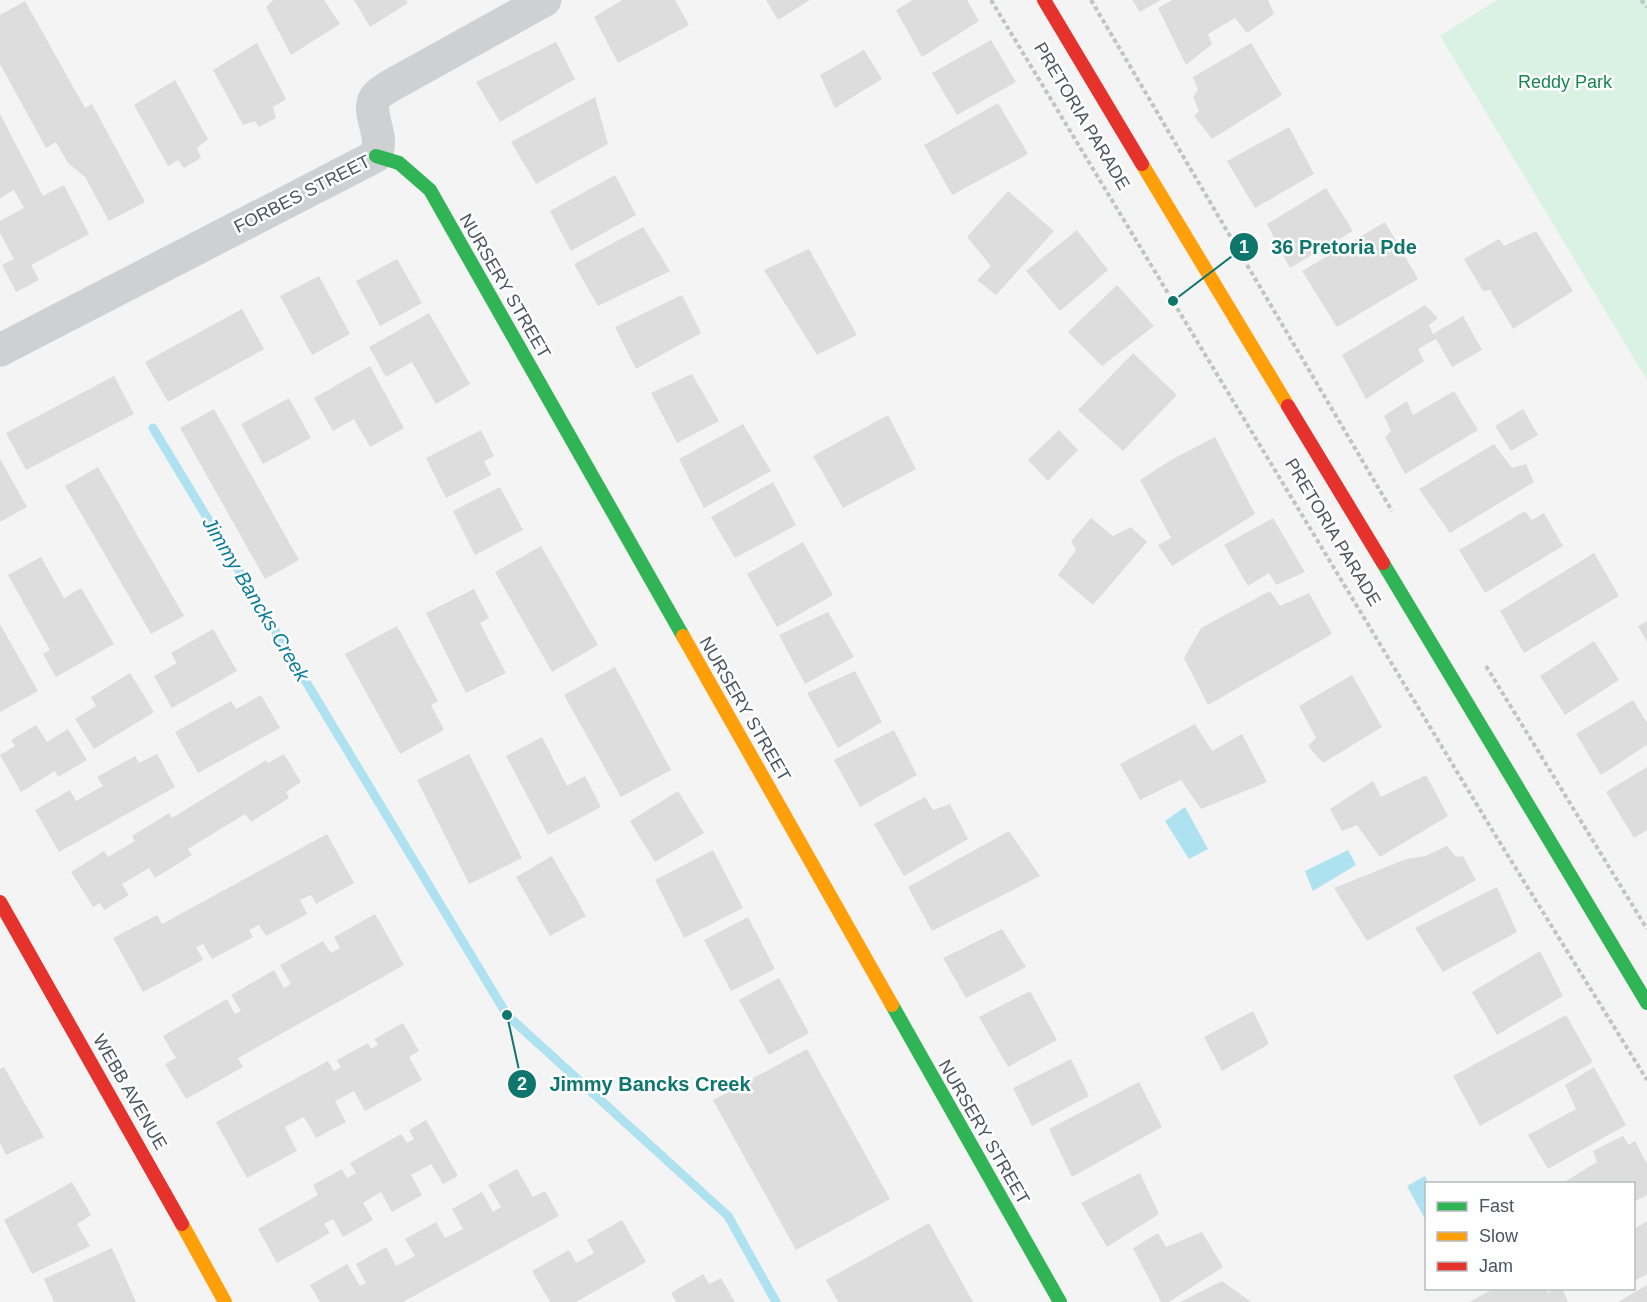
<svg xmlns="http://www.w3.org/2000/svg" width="1647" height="1302" font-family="Helvetica,sans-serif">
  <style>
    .green { fill: #d9f2e3 }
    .water { fill: #aee2f0 }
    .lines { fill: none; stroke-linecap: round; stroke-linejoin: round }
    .stream { stroke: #aee2f0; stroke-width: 9 }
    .building { fill: #ddddde }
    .path { stroke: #bcc7c4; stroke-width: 4; stroke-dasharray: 4.5 3; stroke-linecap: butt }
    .street { stroke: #ced0d2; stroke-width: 33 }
    .fast { stroke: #30b455; stroke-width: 14 }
    .slow { stroke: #ff9f0a; stroke-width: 14 }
    .jam { stroke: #e5322d; stroke-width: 14 }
    .labels { text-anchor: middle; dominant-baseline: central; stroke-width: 5; stroke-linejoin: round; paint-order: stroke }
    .park-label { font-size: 18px; fill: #17864f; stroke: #fff }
    .street-label { font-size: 18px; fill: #4a5661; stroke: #fff }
    .water-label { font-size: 20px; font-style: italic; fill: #0c7c9b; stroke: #fff }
    .leader { fill: none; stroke: #0f766e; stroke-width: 2 }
    .callout-dot { fill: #0f766e; stroke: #fff; stroke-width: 2 }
    .mark-label { font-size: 18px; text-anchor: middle; font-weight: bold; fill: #fff }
    .callout-label { font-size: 20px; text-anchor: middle; font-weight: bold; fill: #0f766e; stroke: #fff; stroke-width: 5; stroke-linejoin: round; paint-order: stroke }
  </style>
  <rect width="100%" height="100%" fill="#f4f4f4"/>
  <path class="green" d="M 1497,0 L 1647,0 L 1647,380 L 1440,36 Z"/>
  <path class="water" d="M 1185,807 L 1208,849 L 1189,859 L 1165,821 Z
    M 1348,850 L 1356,865 L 1313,891 L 1305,871 Z
    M 1425,1176 L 1428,1183 L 1426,1184 L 1426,1221 L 1407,1186 Z"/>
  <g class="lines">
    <path class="stream" d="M 153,428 L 507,1015 L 728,1216 L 776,1302"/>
  </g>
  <path class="building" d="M 273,0 L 324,0 L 340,24 L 291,55 L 266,7 Z
    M 354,0 L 406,0 L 408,3 L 370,27 Z
    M 622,0 L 675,0 L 689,25 L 618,63 L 594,17 Z
    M 766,0 L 810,0 L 778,20 Z
    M 913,0 L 967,0 L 979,21 L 922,57 L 896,10 Z
    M 1132,0 L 1161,0 L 1140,12 Z
    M 1172,0 L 1268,0 L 1274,14 L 1247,33 L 1235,18 L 1208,34 L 1212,44 L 1186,65 L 1158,8 Z
    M 25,1 L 85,108 L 92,104 L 145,202 L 109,221 L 85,177 L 68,163 L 56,142 L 46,148 L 0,64 L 0,15 Z
    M 991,40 L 1016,82 L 957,115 L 932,73 Z
    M 556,42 L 575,79 L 500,122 L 476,82 Z
    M 257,43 L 286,99 L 273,107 L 276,118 L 259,127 L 255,121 L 243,125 L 213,70 Z
    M 1251,43 L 1282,95 L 1212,139 L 1194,116 L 1199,111 L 1193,97 L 1198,90 L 1193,77 Z
    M 864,50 L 882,79 L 835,108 L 820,75 Z
    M 175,80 L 208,139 L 197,148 L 201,158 L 184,168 L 178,160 L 168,166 L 134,105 Z
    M 595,97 L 608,144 L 536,184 L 511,142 Z
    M 998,103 L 1028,154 L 952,195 L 924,145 Z
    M 0,114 L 43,196 L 64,185 L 89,234 L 31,265 L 39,280 L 16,292 L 2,265 L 14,259 L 0,233 L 0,221 L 24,208 L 14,190 L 0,198 Z
    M 1289,127 L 1314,174 L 1255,208 L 1227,161 Z
    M 615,175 L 636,215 L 571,251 L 550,211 Z
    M 1326,188 L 1353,231 L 1290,268 L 1267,224 Z
    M 1008,191 L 1054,231 L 996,295 L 977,280 L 991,266 L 967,237 Z
    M 1385,222 L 1418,279 L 1337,327 L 1302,271 Z
    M 643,227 L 670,271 L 598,306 L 574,264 Z
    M 1077,230 L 1108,270 L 1060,311 L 1026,271 Z
    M 1536,231 L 1573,291 L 1513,329 L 1490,290 L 1483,291 L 1464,259 L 1499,239 L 1504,246 Z
    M 809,249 L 857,335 L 817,355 L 764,270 Z
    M 397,259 L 422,303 L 380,326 L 356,281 Z
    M 319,276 L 350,334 L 312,355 L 280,296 Z
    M 1117,285 L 1154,326 L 1102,366 L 1068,332 Z
    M 682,295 L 701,333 L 636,369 L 615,327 Z
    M 1425,305 L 1438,318 L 1429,325 L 1433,334 L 1463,316 L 1482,350 L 1452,367 L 1436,339 L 1418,349 L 1424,361 L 1366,399 L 1342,355 Z
    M 242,309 L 264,349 L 168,402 L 145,362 Z
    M 429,313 L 470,384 L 436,404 L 412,362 L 386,377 L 369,347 Z
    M 1133,353 L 1177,395 L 1123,451 L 1078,410 Z
    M 370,366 L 404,428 L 370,447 L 354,419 L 333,431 L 314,398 Z
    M 692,374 L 719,421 L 677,443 L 651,393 Z
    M 114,376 L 134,414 L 26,470 L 6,433 Z
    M 1454,391 L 1478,430 L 1405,474 L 1385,437 L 1391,431 L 1384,416 L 1407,401 L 1413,415 Z
    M 289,398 L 311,438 L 263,464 L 241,424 Z
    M 214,409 L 299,560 L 265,579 L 180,428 Z
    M 1523,409 L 1538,435 L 1511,451 L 1495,426 Z
    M 888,415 L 916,469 L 843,508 L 813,456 Z
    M 743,424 L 771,471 L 704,508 L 679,459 Z
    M 481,430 L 494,456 L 484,461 L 491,475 L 446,498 L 426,458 Z
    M 1059,430 L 1078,450 L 1048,481 L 1028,460 Z
    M 1215,437 L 1255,514 L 1172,566 L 1158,545 L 1171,538 L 1140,480 L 1171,460 Z
    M 1494,444 L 1512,468 L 1526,464 L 1534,482 L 1450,533 L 1419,489 Z
    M 0,459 L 27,507 L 0,522 Z
    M 98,467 L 184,616 L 151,634 L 65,486 Z
    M 773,482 L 796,525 L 735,558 L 711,517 Z
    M 500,487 L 523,530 L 475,555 L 453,511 Z
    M 1525,511 L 1532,520 L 1544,513 L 1563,546 L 1485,593 L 1459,550 Z
    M 1091,518 L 1113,536 L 1131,527 L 1147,542 L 1093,605 L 1058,575 L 1076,550 L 1071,541 Z
    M 1273,518 L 1305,572 L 1276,585 L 1269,573 L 1248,586 L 1224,545 Z
    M 803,542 L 833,595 L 777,627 L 747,574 Z
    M 541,546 L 598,645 L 552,672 L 495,572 Z
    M 1594,553 L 1619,596 L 1524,653 L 1500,611 Z
    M 41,557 L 64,598 L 81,588 L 114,644 L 56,677 L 43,654 L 50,650 L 8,575 Z
    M 474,589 L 489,618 L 480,623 L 506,673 L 466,693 L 426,613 Z
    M 1270,591 L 1280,606 L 1309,593 L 1332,634 L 1208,705 L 1184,658 L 1201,628 Z
    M 828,612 L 854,657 L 805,684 L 779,635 Z
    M 1647,621 L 1647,642 L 1638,626 Z
    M 0,624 L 38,691 L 0,712 Z
    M 397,626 L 438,701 L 431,705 L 444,730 L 400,754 L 345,654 Z
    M 213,629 L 237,671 L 172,708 L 154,676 L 177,663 L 171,653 Z
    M 1594,641 L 1619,680 L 1565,715 L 1540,676 Z
    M 615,667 L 671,770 L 621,797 L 564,695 Z
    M 855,671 L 882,722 L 838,748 L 807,693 Z
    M 130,673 L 154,712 L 94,749 L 75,719 L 96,706 L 91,697 Z
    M 1352,675 L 1382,727 L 1323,763 L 1308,746 L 1316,738 L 1299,706 Z
    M 261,695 L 280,728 L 198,773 L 175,732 L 231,701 L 236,709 Z
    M 1633,700 L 1647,723 L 1647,745 L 1601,775 L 1576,734 Z
    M 1195,724 L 1212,751 L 1242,734 L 1267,782 L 1201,809 L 1181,780 L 1140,800 L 1120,764 Z
    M 36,725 L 47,742 L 68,729 L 87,760 L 58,777 L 55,771 L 21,792 L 0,755 L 15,746 L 11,740 Z
    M 894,730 L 917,775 L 860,807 L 834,760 Z
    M 542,737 L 567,786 L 585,776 L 601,807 L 548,835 L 506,756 Z
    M 157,754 L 175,787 L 59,852 L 35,810 L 70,790 L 76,801 L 103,786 L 97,777 L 135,756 L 139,763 Z
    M 284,754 L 301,782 L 286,792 L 289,798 L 251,822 L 245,814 L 188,849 L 192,855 L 155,878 L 149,868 L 122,884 L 129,895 L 104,910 L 100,903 L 93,907 L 71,872 L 104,851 L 108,857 L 135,841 L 132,836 L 169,813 L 172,818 L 266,760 L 268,763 Z
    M 469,754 L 522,858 L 469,884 L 417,780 Z
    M 1647,767 L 1647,830 L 1634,838 L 1606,792 Z
    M 1426,775 L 1448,816 L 1380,857 L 1357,825 L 1342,831 L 1330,809 L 1373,781 L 1381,797 Z
    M 678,791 L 704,833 L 655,862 L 630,821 Z
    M 925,797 L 933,810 L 950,804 L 968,839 L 904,876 L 874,824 Z
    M 1009,831 L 1040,876 L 932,931 L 908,887 Z
    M 327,834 L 354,883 L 316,904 L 311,895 L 300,900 L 307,914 L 266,936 L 259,925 L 249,930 L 253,937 L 212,959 L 203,944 L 196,947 L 203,960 L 143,992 L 113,938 L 157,915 L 162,924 Z
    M 1447,846 L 1456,857 L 1463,856 L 1476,880 L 1367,941 L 1334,888 L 1406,859 L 1425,856 Z
    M 713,850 L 743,908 L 684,938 L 655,880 Z
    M 552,856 L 586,916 L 550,936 L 516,877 Z
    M 1497,887 L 1517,932 L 1443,972 L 1415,928 Z
    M 375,914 L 404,965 L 238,1058 L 243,1067 L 186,1099 L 165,1064 L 176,1058 L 163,1036 L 227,999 L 235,1014 L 241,1011 L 231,995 L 274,970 L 284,988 L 291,984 L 280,965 L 323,941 L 331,953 L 340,948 L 334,937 Z
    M 748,917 L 775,969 L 731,991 L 704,940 Z
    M 1002,929 L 1026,967 L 966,998 L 943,958 Z
    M 1540,951 L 1563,996 L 1497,1035 L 1472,992 Z
    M 779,978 L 809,1033 L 769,1055 L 739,1000 Z
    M 1030,991 L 1057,1040 L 1008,1067 L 979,1017 Z
    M 1253,1011 L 1269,1044 L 1222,1071 L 1204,1037 Z
    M 1566,1015 L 1593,1062 L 1480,1126 L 1453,1076 Z
    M 403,1023 L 419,1051 L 409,1057 L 422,1080 L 365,1111 L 354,1091 L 335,1101 L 346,1122 L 316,1138 L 304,1117 L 285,1127 L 297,1151 L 247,1178 L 216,1122 L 328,1061 L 334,1071 L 341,1067 L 337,1060 L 368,1043 L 371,1049 L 378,1045 L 374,1039 Z
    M 807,1049 L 890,1199 L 796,1250 L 713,1100 Z
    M 1071,1059 L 1089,1096 L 1032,1126 L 1013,1088 Z
    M 4,1067 L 44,1137 L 6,1155 L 0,1143 L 0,1069 Z
    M 1594,1067 L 1626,1125 L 1548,1169 L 1528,1135 L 1576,1109 L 1565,1085 Z
    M 1139,1082 L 1162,1127 L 1072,1177 L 1049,1129 Z
    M 426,1120 L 458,1176 L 443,1184 L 431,1164 L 411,1175 L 422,1195 L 392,1212 L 381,1192 L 363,1203 L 373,1220 L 343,1237 L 333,1219 L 324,1224 L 330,1233 L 277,1263 L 258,1229 L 318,1195 L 313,1185 L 342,1169 L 347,1178 L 356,1173 L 350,1163 L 401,1134 L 407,1143 L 414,1139 L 409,1130 Z
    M 1623,1136 L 1629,1145 L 1635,1141 L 1647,1164 L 1647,1195 L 1634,1202 L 1634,1184 L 1561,1184 L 1597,1162 L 1593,1151 Z
    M 517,1169 L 533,1197 L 545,1191 L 559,1216 L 403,1302 L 320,1302 L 310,1285 L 347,1264 L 360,1286 L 366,1283 L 356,1264 L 386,1247 L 396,1266 L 415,1256 L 405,1239 L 436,1222 L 445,1238 L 463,1229 L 452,1209 L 482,1192 L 493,1212 L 501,1207 L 488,1185 Z
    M 1140,1173 L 1159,1214 L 1107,1247 L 1081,1203 Z
    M 72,1182 L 91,1215 L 77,1224 L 90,1246 L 32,1274 L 4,1220 Z
    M 622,1220 L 646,1262 L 576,1302 L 550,1302 L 532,1271 L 569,1250 L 576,1263 L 594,1253 L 587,1240 Z
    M 1647,1221 L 1647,1274 L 1634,1281 L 1634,1229 Z
    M 929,1223 L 973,1302 L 838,1302 L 826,1280 Z
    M 1202,1232 L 1223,1267 L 1169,1302 L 1161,1302 L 1133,1248 L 1158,1233 L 1166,1247 Z
    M 112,1248 L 136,1302 L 54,1302 L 44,1279 Z
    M 703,1274 L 709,1284 L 721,1278 L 735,1302 L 676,1302 L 671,1293 Z
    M 1222,1281 L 1251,1302 L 1180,1302 Z
    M 1647,1285 L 1647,1302 L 1618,1302 Z
    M 1495,1288 L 1545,1288 L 1548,1293 L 1556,1288 L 1562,1288 L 1568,1302 L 1469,1302 Z"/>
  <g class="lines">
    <path class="path" d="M 991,0 L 1497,838 L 1647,1080
      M 1091,0 L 1392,511
      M 1641,0 L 1647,7
      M 1486,666 L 1647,929"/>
    <path class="street" d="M 0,350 L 376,156 C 385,133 366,115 375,98 C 378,93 386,89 390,86 L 545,0"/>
    <path class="fast" d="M 376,156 L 399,163 L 430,190 L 683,636
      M 1383,563 L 1647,1003
      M 892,1005 L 1060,1302"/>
    <path class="slow" d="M 1142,164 L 1288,406
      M 683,636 L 892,1005
      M 182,1224 L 225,1302"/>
    <path class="jam" d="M 1044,0 L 1142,164
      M 1288,406 L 1383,563
      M 0,902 L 182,1224"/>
  </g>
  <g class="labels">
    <g class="park-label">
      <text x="1565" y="82">Reddy Park</text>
    </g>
    <g class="street-label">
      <text transform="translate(1082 116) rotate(59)">PRETORIA PARADE</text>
      <text transform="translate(302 194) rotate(-27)">FORBES STREET</text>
      <text transform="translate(505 286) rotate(60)">NURSERY STREET</text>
      <text transform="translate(1333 532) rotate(59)">PRETORIA PARADE</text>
      <text transform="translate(745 709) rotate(60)">NURSERY STREET</text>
      <text transform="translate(130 1092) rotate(60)">WEBB AVENUE</text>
      <text transform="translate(984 1132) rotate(60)">NURSERY STREET</text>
    </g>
    <g class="water-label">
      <text transform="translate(256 599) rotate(59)">Jimmy Bancks Creek</text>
    </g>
  </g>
  <path class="leader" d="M1173 301L1244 247M507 1015L522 1084"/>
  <g class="callout-dot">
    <circle cx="1173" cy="301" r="6"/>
    <circle cx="507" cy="1015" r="6"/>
    <circle cx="1244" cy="247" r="15"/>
    <circle cx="522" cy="1084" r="15"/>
  </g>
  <g class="mark-label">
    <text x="1244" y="253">1</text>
    <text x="522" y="1090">2</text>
  </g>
  <g class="callout-label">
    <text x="1344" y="254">36 Pretoria Pde</text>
    <text x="650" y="1091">Jimmy Bancks Creek</text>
  </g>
  <rect x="1425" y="1182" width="210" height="108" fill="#ffffff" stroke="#b7bbc0" stroke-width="1.5"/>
  <rect x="1437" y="1202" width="30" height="9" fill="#30b455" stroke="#b7bbc0" stroke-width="1.5"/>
  <text x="1479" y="1212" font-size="18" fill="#4a5661">Fast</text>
  <rect x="1437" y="1232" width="30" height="9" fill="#ff9f0a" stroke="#b7bbc0" stroke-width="1.5"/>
  <text x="1479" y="1242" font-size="18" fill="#4a5661">Slow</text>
  <rect x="1437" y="1262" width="30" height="9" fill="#e5322d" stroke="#b7bbc0" stroke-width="1.5"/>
  <text x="1479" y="1272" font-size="18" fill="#4a5661">Jam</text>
</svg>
